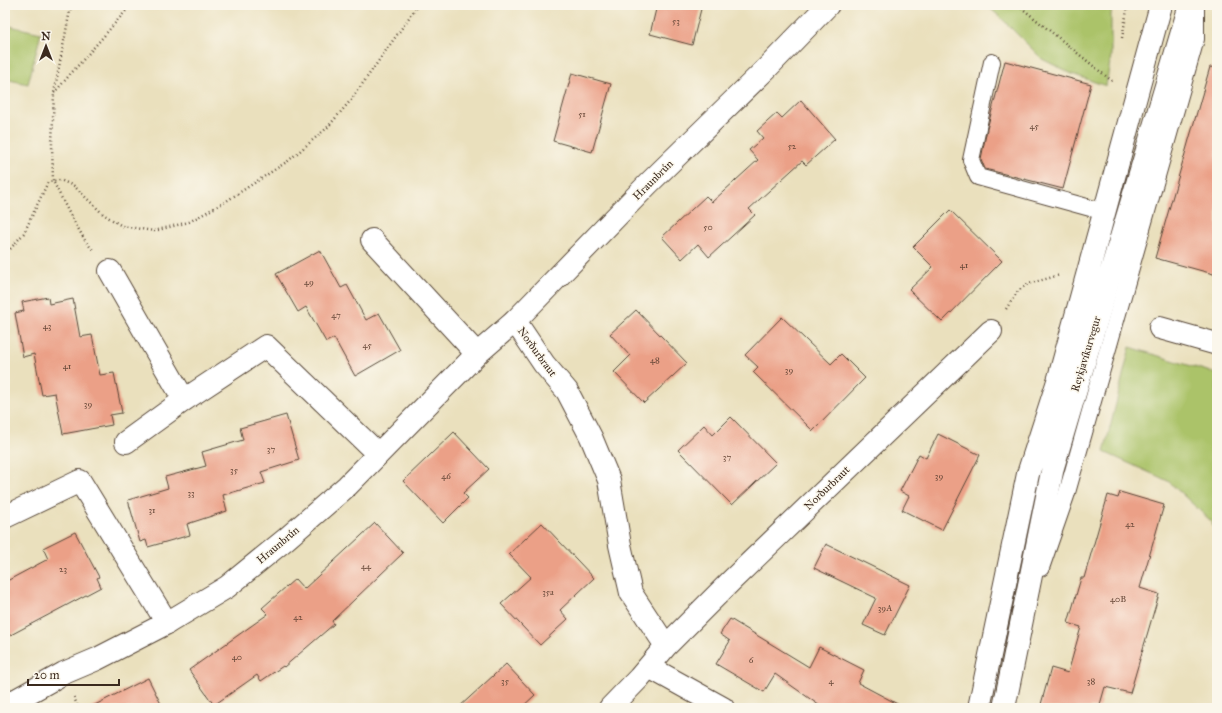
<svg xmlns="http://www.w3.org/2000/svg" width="1222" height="713" font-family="'IM FELL Great Primer',serif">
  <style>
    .green { fill: #abc369; stroke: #737644 }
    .building { fill: #eba087 }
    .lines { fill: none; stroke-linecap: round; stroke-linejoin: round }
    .lane-casing { stroke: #554536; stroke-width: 18 }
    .street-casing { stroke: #554536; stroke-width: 24 }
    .secondary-casing { stroke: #554536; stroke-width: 24 }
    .path { stroke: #554536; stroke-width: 2.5; stroke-dasharray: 1 3; stroke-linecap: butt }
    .lane { stroke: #fff; stroke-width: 16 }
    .street { stroke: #fff; stroke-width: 22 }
    .secondary { stroke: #fff; stroke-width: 22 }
    .labels { text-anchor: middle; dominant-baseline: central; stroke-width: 3; stroke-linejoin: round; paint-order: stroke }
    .number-label { font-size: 9px; fill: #674838 }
    .street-label { font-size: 11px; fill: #3b2a1e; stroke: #fbf7ec }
  </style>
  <rect width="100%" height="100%" fill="#fbf7ec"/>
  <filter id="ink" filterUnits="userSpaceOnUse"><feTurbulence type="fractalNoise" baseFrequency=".025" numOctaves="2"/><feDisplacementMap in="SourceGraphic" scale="8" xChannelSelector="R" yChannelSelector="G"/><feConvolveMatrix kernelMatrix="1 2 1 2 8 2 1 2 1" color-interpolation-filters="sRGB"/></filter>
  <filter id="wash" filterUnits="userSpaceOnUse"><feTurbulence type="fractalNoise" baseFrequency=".012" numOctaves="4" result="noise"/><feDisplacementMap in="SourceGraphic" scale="16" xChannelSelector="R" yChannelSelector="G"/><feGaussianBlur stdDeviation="0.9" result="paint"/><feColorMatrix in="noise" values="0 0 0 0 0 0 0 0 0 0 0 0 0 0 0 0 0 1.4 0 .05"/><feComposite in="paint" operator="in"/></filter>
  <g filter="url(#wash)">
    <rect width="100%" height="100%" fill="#eae0bd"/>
    <path class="green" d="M 986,5 L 1113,5 L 1111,14 L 1111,56 L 1106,86 L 1072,74 L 1042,59 L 999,16 Z
      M 5,25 L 41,33 L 28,84 L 5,79 Z
      M 1130,347 L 1217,374 L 1217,537 L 1211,521 L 1168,481 L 1104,452 Z"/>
    <g id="blocks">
      <path class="building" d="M 657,5 L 702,5 L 692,45 L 650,34 Z
        M 1005,61 L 1091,84 L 1063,189 L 985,169 L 981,159 L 987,129 Z
        M 1210,67 L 1217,68 L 1217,275 L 1155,258 Z
        M 572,73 L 611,84 L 592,152 L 553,141 Z
        M 801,100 L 835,139 L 806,165 L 802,161 L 749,209 L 755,215 L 709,257 L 698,244 L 682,259 L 662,237 L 706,196 L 712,202 L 758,160 L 749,150 L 763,138 L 757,131 L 777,113 L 782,118 Z
        M 950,210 L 1002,261 L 942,322 L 909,290 L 933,267 L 913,247 Z
        M 320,250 L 341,288 L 347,285 L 366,320 L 379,313 L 400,350 L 355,376 L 334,338 L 326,342 L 306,307 L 298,312 L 276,274 Z
        M 48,297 L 49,304 L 73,299 L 80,337 L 92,335 L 100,375 L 114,373 L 122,413 L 110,415 L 112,425 L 63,434 L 55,393 L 42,395 L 34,354 L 23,357 L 15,313 L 24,311 L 22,302 Z
        M 636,310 L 687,363 L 644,403 L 614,372 L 630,356 L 610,334 Z
        M 782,317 L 831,364 L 841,354 L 865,378 L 813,431 L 753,372 L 758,367 L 745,355 Z
        M 286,415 L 299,460 L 261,472 L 265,483 L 223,495 L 227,511 L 187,524 L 190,535 L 148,547 L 146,540 L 140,542 L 128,500 L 168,488 L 165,477 L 206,466 L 202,452 L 243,440 L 240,428 Z
        M 731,417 L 776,463 L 732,505 L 678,450 L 704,425 L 713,435 Z
        M 454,432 L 489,469 L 463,493 L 468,498 L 443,523 L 403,481 Z
        M 938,434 L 980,455 L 942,530 L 902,510 L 909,496 L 900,491 L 919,454 L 926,458 Z
        M 1120,492 L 1164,505 L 1140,588 L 1159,594 L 1130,693 L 1105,687 L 1099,708 L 1040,708 L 1051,668 L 1068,673 L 1081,627 L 1068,623 L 1081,578 L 1084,578 L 1108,495 L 1118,498 Z
        M 375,523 L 403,553 L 332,621 L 334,624 L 284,667 L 283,666 L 261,681 L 257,675 L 214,705 L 189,670 L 268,614 L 262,608 L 295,579 L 304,589 Z
        M 542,523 L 594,578 L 560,610 L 568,619 L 540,645 L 501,604 L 531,577 L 509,554 Z
        M 75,532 L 99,577 L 97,578 L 101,587 L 5,638 L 5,582 L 48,559 L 43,548 Z
        M 826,544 L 910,585 L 885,635 L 863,625 L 876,598 L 814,568 Z
        M 730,619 L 809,667 L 819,647 L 864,670 L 858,683 L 905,708 L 823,708 L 775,674 L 764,692 L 716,664 L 730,641 L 720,634 Z
        M 506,664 L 535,695 L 521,708 L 458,708 Z
        M 148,678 L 163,708 L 89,708 Z"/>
    </g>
  </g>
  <g filter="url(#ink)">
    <use href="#blocks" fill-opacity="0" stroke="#554536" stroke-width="1"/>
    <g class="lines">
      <g class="lane-casing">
        <path id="lane" d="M 992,62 L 971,160 L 978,177 L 1105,212
          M 1041,568 L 1066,496 L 1196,39 L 1196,5"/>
      </g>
      <g class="street-casing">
        <path id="street" d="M 372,240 L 477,354
          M 110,271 L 184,400
          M 515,321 L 544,364 L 567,391 L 591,437 L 609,480 L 620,545 L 631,593 L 666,646
          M 1160,328 L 1217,344
          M 126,442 L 184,400 L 266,346 L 378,454
          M 5,517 L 80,481 L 167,623
          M 649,667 L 723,708
          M 610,708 L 639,678 L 666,646 L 732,580 L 991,331"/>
      </g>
      <g class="secondary-casing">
        <path id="secondary" d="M 5,706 L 64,673 L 97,659 L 167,623 L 227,587 L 286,539 L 347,486 L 477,354 L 515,321 L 648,184 L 769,66 L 828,5
          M 979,708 L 1028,474 L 1059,378 L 1161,5
          M 1004,708 L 1053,467 L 1190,5"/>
      </g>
      <path class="path" d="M 71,5 L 54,93 L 52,144 L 53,181 L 68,211 L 86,242 L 93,250
        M 1018,5 L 1112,81
        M 1122,38 L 1128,5
        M 54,93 L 131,5
        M 5,255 L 24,233 L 48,182 L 60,180 L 74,186 L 103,214 L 122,226 L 154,231 L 189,222 L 225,202 L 288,161 L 327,128 L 351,100 L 418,5
        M 1006,309 L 1018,291 L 1028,284 L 1060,275
        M 74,697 L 78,708"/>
      <use href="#lane" class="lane"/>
      <use href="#street" class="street"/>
      <use href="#secondary" class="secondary"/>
    </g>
  </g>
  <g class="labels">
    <g class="number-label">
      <text x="676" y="20">53</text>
      <text x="582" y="113">51</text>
      <text x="1034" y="125">45</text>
      <text x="792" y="145">52</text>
      <text x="708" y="226">50</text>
      <text x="964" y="264">41</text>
      <text x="309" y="281">49</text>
      <text x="336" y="314">47</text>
      <text x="47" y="325">43</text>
      <text x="367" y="344">45</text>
      <text x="655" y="359">48</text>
      <text x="67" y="365">41</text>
      <text x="789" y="369">39</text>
      <text x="88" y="403">39</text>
      <text x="271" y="448">37</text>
      <text x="727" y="456">37</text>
      <text x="234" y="469">35</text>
      <text x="446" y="475">46</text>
      <text x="939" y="475">39</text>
      <text x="191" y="492">33</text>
      <text x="152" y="509">31</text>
      <text x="1130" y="523">42</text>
      <text x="366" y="565">44</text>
      <text x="63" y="568">23</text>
      <text x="548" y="591">35a</text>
      <text x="1118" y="598">40B</text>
      <text x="885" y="607">39A</text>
      <text x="298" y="616">42</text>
      <text x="237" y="656">40</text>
      <text x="751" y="659">6</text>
      <text x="505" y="680">35</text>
      <text x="831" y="680">4</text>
      <text x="1091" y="680">38</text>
    </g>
    <g class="street-label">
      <text transform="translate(653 180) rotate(-45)">Hraunbrún</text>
      <text transform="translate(537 352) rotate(54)">Norðurbraut</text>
      <text transform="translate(1086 354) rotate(-73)">Reykjavíkurvegur</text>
      <text transform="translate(827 488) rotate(-44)">Norðurbraut</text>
      <text transform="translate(278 545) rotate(-40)">Hraunbrún</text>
    </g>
  </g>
  <rect width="1222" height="713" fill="none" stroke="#fbf7ec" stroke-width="20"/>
  <g transform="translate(46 46)" stroke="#fbf7ec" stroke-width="3" paint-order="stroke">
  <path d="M0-3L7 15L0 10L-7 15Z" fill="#3b2a1e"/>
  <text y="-6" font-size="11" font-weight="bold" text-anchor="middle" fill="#3b2a1e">N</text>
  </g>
  <path d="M28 679v6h91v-6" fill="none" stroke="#3b2a1e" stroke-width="2"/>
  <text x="34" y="679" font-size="12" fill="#3b2a1e" stroke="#fbf7ec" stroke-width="3" paint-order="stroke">20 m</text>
</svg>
